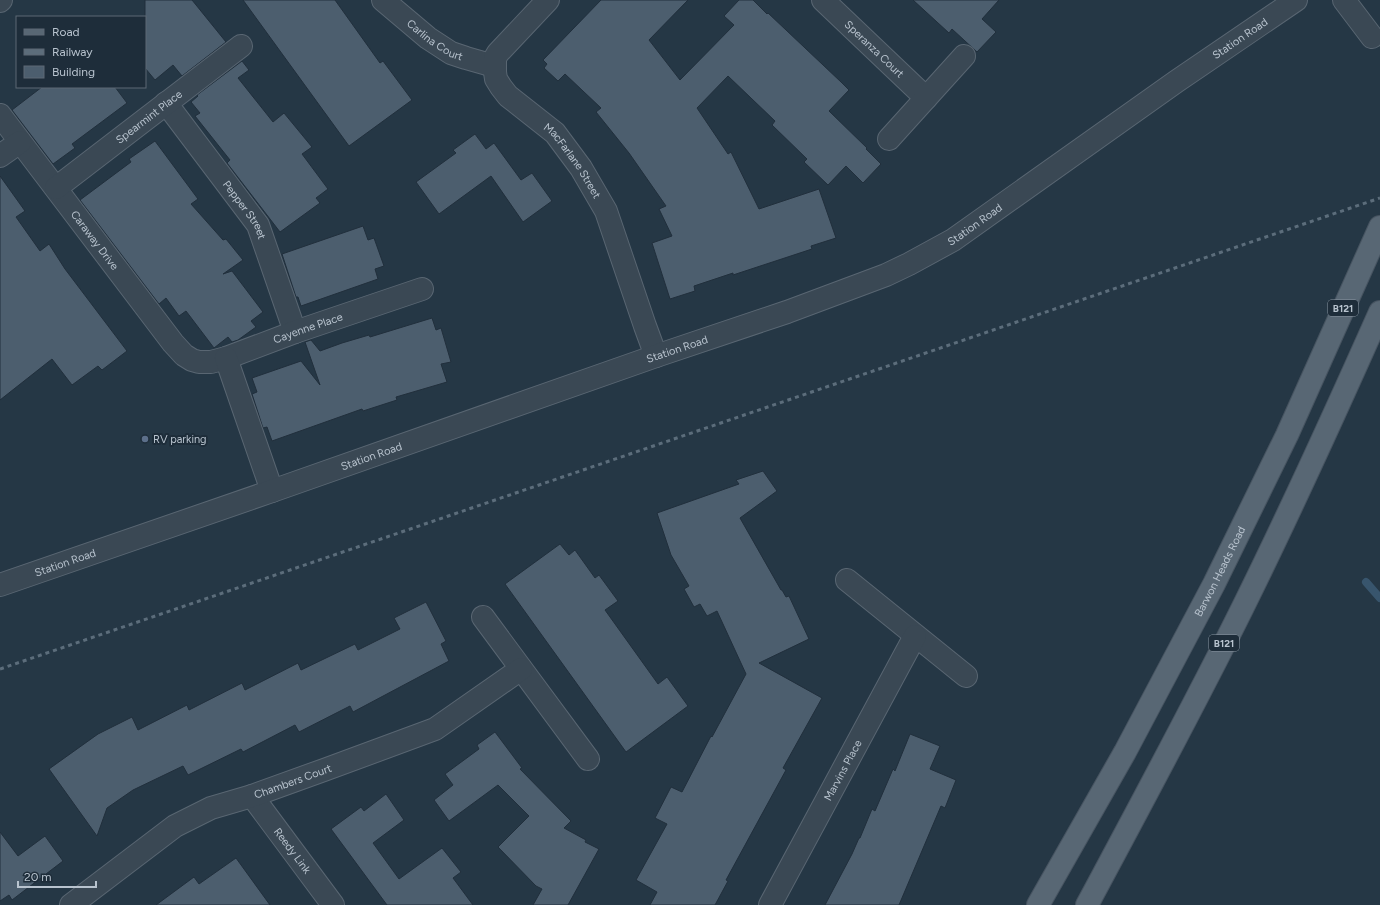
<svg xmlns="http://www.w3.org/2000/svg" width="1380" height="905" font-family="Figtree,sans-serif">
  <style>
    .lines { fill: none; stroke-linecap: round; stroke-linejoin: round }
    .stream { stroke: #38556d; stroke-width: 8 }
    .building { fill: #4c5e6e; stroke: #212f3c }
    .minor-casing { stroke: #596672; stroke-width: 24 }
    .primary-casing { stroke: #475461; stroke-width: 24 }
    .minor { stroke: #3a4854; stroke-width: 22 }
    .primary { stroke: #586774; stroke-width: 22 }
    .rail { stroke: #5c6d7b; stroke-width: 3; stroke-dasharray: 4 4; stroke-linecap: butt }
    .service-dot { fill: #5c6f8a; stroke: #1e2d3a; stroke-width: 1.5 }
    .labels { text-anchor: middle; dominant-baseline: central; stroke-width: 4; stroke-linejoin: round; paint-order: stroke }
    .shield { fill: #1e2d3a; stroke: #8a96a2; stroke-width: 1 }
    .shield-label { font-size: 10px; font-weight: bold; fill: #b8c3ce }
    .street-label { font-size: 11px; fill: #b8c3ce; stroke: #1e2d3a }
    .poi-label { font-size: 11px; fill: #b8c3ce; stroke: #1e2d3a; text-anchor: start }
  </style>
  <rect width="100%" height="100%" fill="#253745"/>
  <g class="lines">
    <path class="stream" d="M 1366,582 L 1380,598"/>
  </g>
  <path class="building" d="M 145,0 L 192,0 L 226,42 L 182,76 L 173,65 L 155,80 L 145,68 Z
    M 243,0 L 335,0 L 380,63 L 383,61 L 412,100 L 349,146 Z
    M 601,0 L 688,0 L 649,40 L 680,80 L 734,25 L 724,16 L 739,0 L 753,0 L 767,14 L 768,13 L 841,82 L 849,90 L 829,111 L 867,148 L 866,149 L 881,164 L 863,183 L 846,166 L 828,185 L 804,162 L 807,159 L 772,125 L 775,121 L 728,76 L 697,108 L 728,154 L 731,152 L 759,209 L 819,189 L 836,238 L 811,246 L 812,249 L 733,275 L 733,273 L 694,286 L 695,291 L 670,299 L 652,243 L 672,236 L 659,209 L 666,206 L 629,153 L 596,112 L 601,108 L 565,74 L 558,81 L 544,68 L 547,64 L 543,60 Z
    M 913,0 L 999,0 L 982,19 L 996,32 L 977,52 L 952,29 L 949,33 Z
    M 242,61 L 249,70 L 238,78 L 273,122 L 284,113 L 312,147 L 302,154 L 328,189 L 316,198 L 320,203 L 280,232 L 227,163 L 230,160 L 195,116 L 200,113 L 191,102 L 198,96 L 197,95 Z
    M 42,87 L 115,87 L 127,103 L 72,144 L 75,148 L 53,164 L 12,110 Z
    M 475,134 L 486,149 L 494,143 L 521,180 L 532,173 L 552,201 L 523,222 L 491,176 L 439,214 L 416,182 L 456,153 L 453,150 Z
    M 155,141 L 198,199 L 191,204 L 223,240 L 226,239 L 243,260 L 223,274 L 232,271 L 263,312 L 251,321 L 256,327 L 238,340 L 232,342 L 228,337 L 214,348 L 186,311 L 179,316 L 166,298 L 159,304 L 80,200 L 131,162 L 129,159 Z
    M 0,176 L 25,211 L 16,217 L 40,251 L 49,244 L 65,269 L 127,351 L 102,370 L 98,366 L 72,385 L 52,359 L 0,400 Z
    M 363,226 L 368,240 L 374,238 L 384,266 L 375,269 L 378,279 L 301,306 L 298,297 L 296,297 L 282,254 Z
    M 432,318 L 436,330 L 441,328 L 451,362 L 441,364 L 447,382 L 396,397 L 397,400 L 363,411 L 362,409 L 272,441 L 267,427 L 263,428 L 252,394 L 257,392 L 252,378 L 301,361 L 320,385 L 305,342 L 311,340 L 320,351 L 342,343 L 369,335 L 370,337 Z
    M 763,471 L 777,491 L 740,518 L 781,590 L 782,590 L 786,597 L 789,596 L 809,639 L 759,663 L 822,698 L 783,768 L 786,770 L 726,880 L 728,881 L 715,905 L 650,905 L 657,892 L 636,880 L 667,824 L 655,818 L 671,787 L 682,792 L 711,736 L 712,737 L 746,674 L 717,611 L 707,616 L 700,604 L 694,607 L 684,589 L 689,586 L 671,555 L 657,513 L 739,484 L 736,480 Z
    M 560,544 L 569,555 L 575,550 L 595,578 L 599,575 L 618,601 L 605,610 L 658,684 L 667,677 L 688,706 L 626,752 L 505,584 Z
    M 426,602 L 446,641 L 441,644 L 449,661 L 353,712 L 350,706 L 299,732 L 295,725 L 243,752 L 241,749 L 188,775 L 183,766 L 133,790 L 107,808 L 97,836 L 49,769 L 98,734 L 132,717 L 138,730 L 187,705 L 189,710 L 242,683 L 245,690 L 298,663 L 301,670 L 355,644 L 358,650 L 400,629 L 394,618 Z
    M 495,732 L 522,768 L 520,769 L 571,821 L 564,828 L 586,840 L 585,842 L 599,849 L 568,905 L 533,905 L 542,889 L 536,886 L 498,847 L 529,816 L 498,785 L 449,821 L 434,800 L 453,785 L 445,774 L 479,749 L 477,745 Z
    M 910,734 L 940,746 L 930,769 L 956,780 L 945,808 L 941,806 L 899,905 L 825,905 L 852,854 L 859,838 L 860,838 L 872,809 L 875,811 L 893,769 L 895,771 Z
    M 386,794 L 404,820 L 373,843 L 399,879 L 442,848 L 461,872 L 453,878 L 473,905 L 387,905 L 331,829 L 361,807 L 364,811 Z
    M 0,832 L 18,856 L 45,836 L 63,861 L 12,900 L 9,895 L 0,901 Z
    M 236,858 L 270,905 L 156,905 L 194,877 L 199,884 Z"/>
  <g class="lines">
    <g class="minor-casing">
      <g id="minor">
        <path id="s1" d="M 383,0 L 428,38 L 451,53 L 466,58 L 494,66"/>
        <path id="s2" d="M 548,0 L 498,53 L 495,58 L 495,72 L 496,79 L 501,87 L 508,96 L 555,133 L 581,168 L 606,211 L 645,326 L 656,356"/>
        <path id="s3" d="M 823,0 L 926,98"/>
        <path d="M 1344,0 L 1372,37"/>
        <path d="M 0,1 L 1,0"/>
        <path id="s4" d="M 166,103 L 258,225 L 295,332"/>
        <path id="s5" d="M 0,115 L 173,343 L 184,355 L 192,360 L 199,362 L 211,362 L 226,358 L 295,332 L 422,289"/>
        <path d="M 889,139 L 964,56"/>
        <path d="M 0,156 L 20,142"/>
        <path id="s6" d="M 56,188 L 241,46"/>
        <path d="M 226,358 L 272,491"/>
        <path d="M 847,580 L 966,676"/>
        <path id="s7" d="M 0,585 L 272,491 L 656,356 L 787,312 L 886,275 L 909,264 L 953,240 L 1177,81 L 1296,0"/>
        <path d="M 483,617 L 588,759"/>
        <path id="s8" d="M 252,796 L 333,905"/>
        <path id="s9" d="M 71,905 L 175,826 L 211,808 L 252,796 L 324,770 L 435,729 L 521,669"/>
        <path id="s10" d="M 770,905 L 915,636"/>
      </g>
    </g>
    <g class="primary-casing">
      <g id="primary">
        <path id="s11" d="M 1038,905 L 1125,752 L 1214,584 L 1287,435 L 1380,227"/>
        <path d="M 1087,905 C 1140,806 1193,708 1243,607 C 1291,510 1336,411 1380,312"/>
      </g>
    </g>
    <use href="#minor" class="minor"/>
    <use href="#primary" class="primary"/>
    <path class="rail" d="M 0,669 L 1380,198"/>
  </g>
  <circle class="service-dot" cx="145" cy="439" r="4"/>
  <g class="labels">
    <g class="shield">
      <rect x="1328" y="300" width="30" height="16" rx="3"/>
      <rect x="1209" y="635" width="30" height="16" rx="3"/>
    </g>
    <g class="shield-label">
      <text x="1343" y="308">B121</text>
      <text x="1224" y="643">B121</text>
    </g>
    <g class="street-label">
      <text stroke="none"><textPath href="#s1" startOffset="66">Carlina Court</textPath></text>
      <text stroke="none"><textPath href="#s7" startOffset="1365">Station Road</textPath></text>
      <text stroke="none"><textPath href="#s3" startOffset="71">Speranza Court</textPath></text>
      <text stroke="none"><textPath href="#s6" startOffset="117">Spearmint Place</textPath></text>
      <text stroke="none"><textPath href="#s2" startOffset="213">MacFarlane Street</textPath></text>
      <text stroke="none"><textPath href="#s4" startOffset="133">Pepper Street</textPath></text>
      <text stroke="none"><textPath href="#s7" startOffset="1041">Station Road</textPath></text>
      <text stroke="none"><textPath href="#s5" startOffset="157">Caraway Drive</textPath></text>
      <text stroke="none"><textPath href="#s5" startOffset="434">Cayenne Place</textPath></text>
      <text stroke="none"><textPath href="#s7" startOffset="717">Station Road</textPath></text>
      <text stroke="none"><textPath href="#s7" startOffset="393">Station Road</textPath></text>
      <text stroke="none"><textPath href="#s7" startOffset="69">Station Road</textPath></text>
      <text stroke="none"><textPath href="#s11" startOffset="380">Barwon Heads Road</textPath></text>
      <text stroke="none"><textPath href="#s10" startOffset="153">Marvins Place</textPath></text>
      <text stroke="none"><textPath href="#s9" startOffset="257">Chambers Court</textPath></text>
      <text stroke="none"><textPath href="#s8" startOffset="68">Reedy Link</textPath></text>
    </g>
    <g class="poi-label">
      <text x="153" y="439">RV parking</text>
    </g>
  </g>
  <rect x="16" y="16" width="130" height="72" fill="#1e2d3a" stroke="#5c6975"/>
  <rect x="24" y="29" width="20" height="6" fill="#586774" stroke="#5c6975"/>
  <text x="52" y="36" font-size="12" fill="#b8c3ce">Road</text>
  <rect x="24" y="49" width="20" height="6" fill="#5c6d7b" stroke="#5c6975"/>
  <text x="52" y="56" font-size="12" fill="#b8c3ce">Railway</text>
  <rect x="24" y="66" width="20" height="12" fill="#4c5e6e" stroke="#5c6975"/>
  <text x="52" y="76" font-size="12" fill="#b8c3ce">Building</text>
  <path d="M18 881v6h78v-6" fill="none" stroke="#b8c3ce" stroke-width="2"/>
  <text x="24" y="881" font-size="12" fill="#b8c3ce" stroke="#1e2d3a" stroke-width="3" paint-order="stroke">20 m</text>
</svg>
